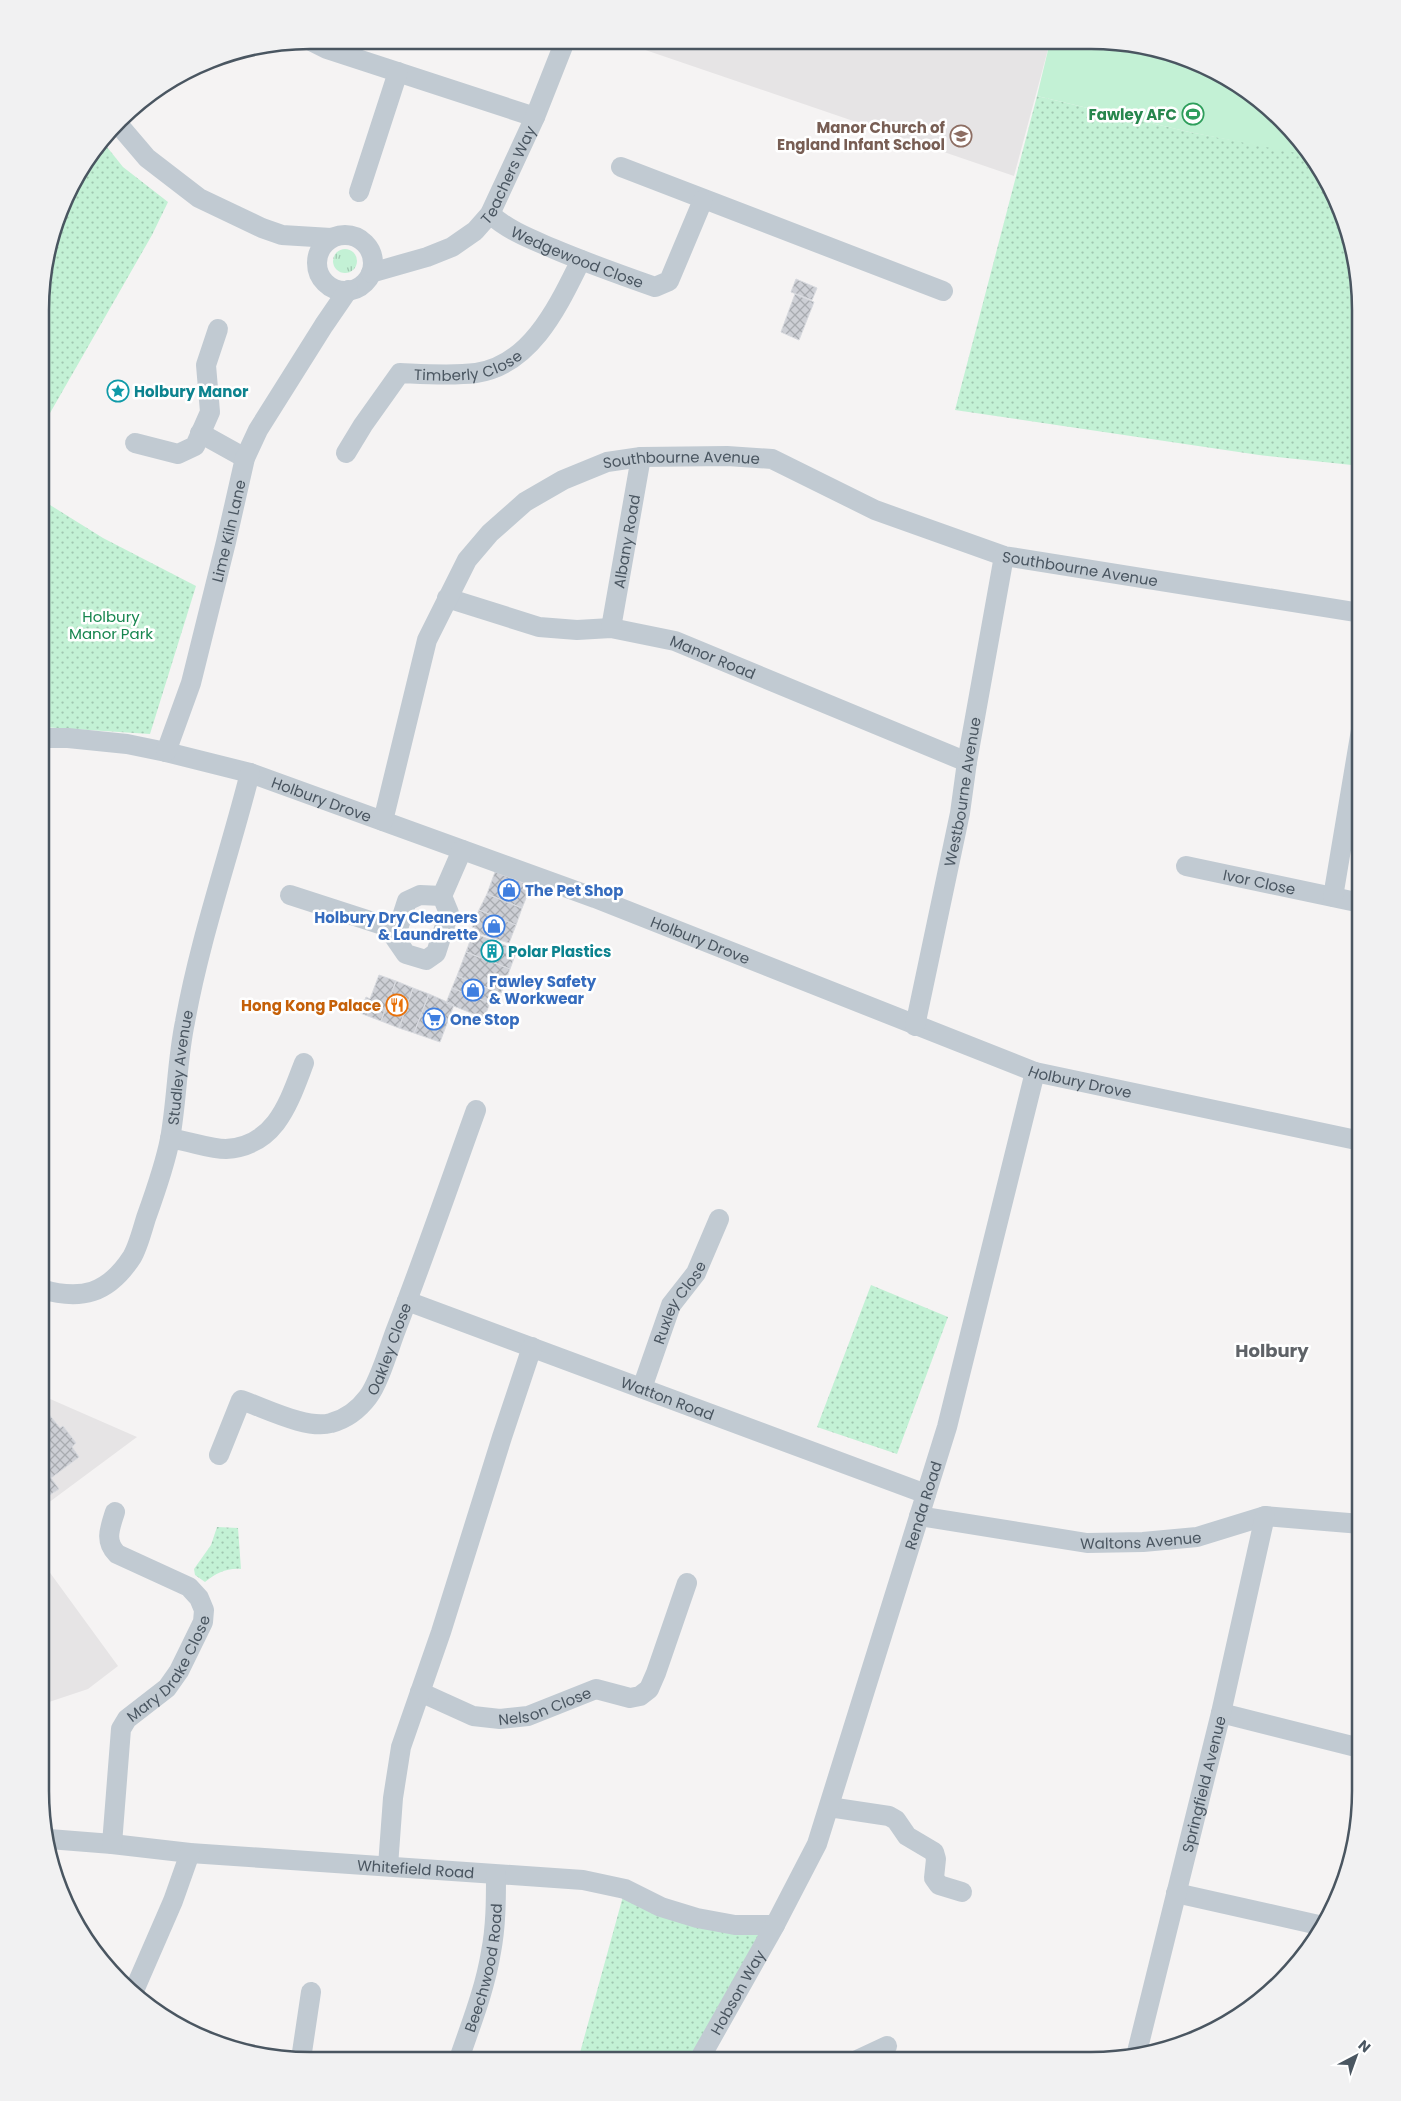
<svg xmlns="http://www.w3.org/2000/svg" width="1401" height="2101" font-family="Poppins,sans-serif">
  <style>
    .education { fill: #e6e4e5 }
    .grass { fill: url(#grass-tufts) }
    .park { fill: url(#park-dots) }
    .garden { fill: #c3f1d5 }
    .building { fill: url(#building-cross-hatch); stroke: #d7d9de }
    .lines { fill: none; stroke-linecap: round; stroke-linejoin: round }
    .street { stroke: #c1cad2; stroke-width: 20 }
    .labels { text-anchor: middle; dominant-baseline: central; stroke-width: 5; stroke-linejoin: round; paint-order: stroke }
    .leisure-label { font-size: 15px; font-weight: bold; fill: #27864d; stroke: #fff; text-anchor: end }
    .education-label { font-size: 15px; font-weight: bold; fill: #785e54; stroke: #fff; text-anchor: end }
    .street-label { font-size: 15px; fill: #4a5661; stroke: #fff }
    .culture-label { font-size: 15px; font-weight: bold; fill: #0d838f; stroke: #fff; text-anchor: start }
    .park-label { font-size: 15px; fill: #17864f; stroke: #fff }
    .shop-label { font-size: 15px; font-weight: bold; fill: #366cbe; stroke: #fff; text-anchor: start }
    .food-label { font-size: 15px; font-weight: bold; fill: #c56008; stroke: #fff; text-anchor: end }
    .quarter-label { font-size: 18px; font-weight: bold; fill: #5f6368; stroke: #fff }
    .rim { fill: none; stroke: #4a5661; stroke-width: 2.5 }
  </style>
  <defs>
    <pattern id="grass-tufts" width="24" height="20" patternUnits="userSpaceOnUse" patternTransform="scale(1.25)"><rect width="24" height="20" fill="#c3f1d5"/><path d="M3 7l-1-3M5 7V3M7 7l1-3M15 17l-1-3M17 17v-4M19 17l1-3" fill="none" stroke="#a0c6b0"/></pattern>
    <pattern id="park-dots" width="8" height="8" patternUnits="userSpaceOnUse" patternTransform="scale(1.25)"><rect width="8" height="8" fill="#c3f1d5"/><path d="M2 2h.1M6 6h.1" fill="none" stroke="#a0c6b0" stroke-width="1.8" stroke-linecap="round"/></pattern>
    <pattern id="building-cross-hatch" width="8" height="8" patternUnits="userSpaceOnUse" patternTransform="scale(1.25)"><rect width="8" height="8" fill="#cdcfd5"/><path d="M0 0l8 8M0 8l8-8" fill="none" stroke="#a8abb0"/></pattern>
  </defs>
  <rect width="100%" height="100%" fill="#f5f3f3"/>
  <path class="education" d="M 619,41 L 1050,42 L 1014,176 Z
    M 41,1395 L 137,1437 L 40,1509 Z
    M 40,1559 L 118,1666 L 88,1689 L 40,1705 Z"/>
  <path class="grass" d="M333 261a12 12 0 1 1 24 0a12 12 0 1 1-24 0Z"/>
  <path class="park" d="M 1037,96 L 1189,132 L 1307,154 L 1308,150 L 1340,206 L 1361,309 L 1361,466 L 1259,455 L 955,410 Z
    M 103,142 L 123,167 L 168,202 L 152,235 L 42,427 L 42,274 L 76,175 Z
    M 42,500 L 103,538 L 196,586 L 150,734 L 42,727 Z
    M 871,1285 L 948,1317 L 897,1454 L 817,1427 Z
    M 217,1527 L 238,1528 L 241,1569 C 226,1568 217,1573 205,1582 L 195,1575 L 194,1569 L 211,1545 Z
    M 625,1889 L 661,1907 L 775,1925 L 699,2060 L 578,2060 Z"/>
  <path class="garden" d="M 1050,42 L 1127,42 L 1194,60 L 1255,96 L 1305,145 L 1308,150 L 1307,155 L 1189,132 L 1037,96 Z"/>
  <path class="building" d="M 796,279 L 817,288 L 812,300 L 791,292 Z
    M 795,294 L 814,302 L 799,340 L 781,332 Z
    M 495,872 L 531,886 L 522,908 L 487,894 Z
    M 487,894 L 522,908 L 516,925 L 479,910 Z
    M 479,910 L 516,925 L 509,943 L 474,932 L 475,928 L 472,927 Z
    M 473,933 L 517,950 L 510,969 L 466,952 Z
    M 466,952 L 510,969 L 501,993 L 457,976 Z
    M 379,975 L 396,981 L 381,1021 L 360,1013 L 366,997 L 370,999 Z
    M 457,976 L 495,991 L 490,1003 L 452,988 Z
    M 396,981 L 413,988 L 399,1028 L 381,1021 Z
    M 413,988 L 429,994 L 414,1033 L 399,1028 Z
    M 452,988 L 490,1003 L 484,1018 L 446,1003 Z
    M 429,994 L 454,1005 L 440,1042 L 414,1033 Z
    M 47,1412 L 60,1428 L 63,1426 L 76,1443 L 72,1447 L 79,1457 L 51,1478 L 59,1489 L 48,1496 L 40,1487 L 41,1444 L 42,1443 L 41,1416 Z"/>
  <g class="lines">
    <g class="street">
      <path d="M 309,40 L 327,49 L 535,117"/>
      <path d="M 118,124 L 147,158 L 199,198 L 262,228 L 282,235 L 331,238"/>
      <path d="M 621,167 L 943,291"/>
      <path d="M 359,192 L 398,72"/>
      <path id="s1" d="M 490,214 C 509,231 531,239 554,249 C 587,263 621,275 655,287 L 669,281 L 703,200"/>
      <circle cx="345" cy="263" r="28"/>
      <path id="s2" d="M 371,273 L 427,257 L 452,247 L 475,231 L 490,214 L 535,117 L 565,41"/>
      <path d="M 200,433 L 245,458"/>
      <path d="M 135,443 L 178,454 L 195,446 L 210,412 L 206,365 L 218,329"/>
      <path id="s3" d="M 346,453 L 363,425 L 400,373 C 424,374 452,376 476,373 C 532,365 559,304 581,260"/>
      <path id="s4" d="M 447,598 L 539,627 L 577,630 L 611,628 L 675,641 L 967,762"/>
      <path id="s5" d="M 611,628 L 641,457"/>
      <path id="s6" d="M 42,738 L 68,738 L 127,744 L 166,752 L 250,773 L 595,898 L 1035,1072 L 1361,1141"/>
      <path id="s7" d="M 166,752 L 191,683 L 226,542 L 245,458 L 258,430 L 324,325 L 348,290"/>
      <path id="s8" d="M 383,821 L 427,640 L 467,560 L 490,533 L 525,502 L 563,480 L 607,462 L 641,457 L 727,456 L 772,459 L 875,510 L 1004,556 L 1361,613"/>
      <path id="s9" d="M 1186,866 L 1361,903"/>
      <path d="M 290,895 L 398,930"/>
      <path d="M 442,896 L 420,895 L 407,901 L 395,938 L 406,954 L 426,960 L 436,953 L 449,913 L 442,896 L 462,850"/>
      <path d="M 1333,897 L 1361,730"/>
      <path id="s10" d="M 915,1026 L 960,813 L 967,762 L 1004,556"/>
      <path d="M 170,1139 C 188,1140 208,1149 226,1149 C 276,1146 289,1102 304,1063"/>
      <path id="s11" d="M 41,1289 C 81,1301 108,1294 132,1257 C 138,1247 142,1231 146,1218 C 155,1193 165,1165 170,1139 C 177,1100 177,1060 185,1022 C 200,938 229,856 250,773"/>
      <path id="s12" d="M 407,1301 L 926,1494"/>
      <path id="s13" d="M 642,1388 L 671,1305 L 696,1273 L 719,1219"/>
      <path id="s14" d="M 219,1455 L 241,1400 C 265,1408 307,1430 331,1423 C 346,1419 359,1409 368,1397 C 380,1381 389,1347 397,1327 C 425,1255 450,1182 476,1110"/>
      <path id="s15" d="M 919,1516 L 1087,1543 L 1143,1542 L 1197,1537 L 1265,1516 L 1361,1524"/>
      <path id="s16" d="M 420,1692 L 473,1716 L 500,1719 L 528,1716 L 596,1689 L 630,1698 L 640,1696 L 649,1689 L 656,1673 L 687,1583"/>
      <path d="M 1221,1713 L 1360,1748"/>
      <path d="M 829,1807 L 889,1816 L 896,1820 L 907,1836 L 934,1852 L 936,1859 L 934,1878 L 939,1885 L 962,1892"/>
      <path id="s17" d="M 49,1839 L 112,1844 L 190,1853 L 583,1880 L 625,1889 L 661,1907 L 697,1918 L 735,1925 L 775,1925"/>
      <path id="s18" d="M 112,1844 L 121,1729 L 127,1719 L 167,1688 L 179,1671 L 203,1622 L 204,1610 L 199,1598 L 189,1587 L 117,1554 C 104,1541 110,1528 115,1512"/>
      <path d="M 388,1866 L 393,1798 L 401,1747 L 441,1632 L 502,1437 L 532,1347"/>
      <path d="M 1176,1893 L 1323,1926"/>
      <path d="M 133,1993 L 173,1901 L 190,1853"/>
      <path id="s19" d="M 1137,2052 L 1221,1713 L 1265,1516"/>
      <path d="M 301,2059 L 311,1992"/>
      <path id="s20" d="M 459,2059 C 471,2024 485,1989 491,1952 C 496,1926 496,1900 496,1875"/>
      <path id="s21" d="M 699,2060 L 775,1925 L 817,1844 L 947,1427 L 1035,1072"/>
      <path d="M 857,2060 L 887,2046"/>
    </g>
  </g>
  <defs>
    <g id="stadium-ring" transform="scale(1.125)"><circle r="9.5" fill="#fff" stroke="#2e9e5b" stroke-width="1.5"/><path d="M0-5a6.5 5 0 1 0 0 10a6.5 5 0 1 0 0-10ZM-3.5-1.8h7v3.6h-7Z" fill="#2e9e5b"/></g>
    <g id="school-ring" transform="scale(1.125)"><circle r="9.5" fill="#fff" stroke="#8d6e63" stroke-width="1.5"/><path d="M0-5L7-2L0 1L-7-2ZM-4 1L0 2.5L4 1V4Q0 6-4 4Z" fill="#8d6e63"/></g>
    <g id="sight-ring" transform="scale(1.125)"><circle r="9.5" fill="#fff" stroke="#0f9aa8" stroke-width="1.5"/><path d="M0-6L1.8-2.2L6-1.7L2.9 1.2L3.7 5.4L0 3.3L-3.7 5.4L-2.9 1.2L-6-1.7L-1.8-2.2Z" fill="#0f9aa8"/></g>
    <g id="shop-ring" transform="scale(1.125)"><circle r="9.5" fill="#fff" stroke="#3f7fe0" stroke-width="1.5"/><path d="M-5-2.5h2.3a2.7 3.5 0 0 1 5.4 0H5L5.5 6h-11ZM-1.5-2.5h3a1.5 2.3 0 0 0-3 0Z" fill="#3f7fe0"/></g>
    <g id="building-ring" transform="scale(1.125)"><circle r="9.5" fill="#fff" stroke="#0f9aa8" stroke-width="1.5"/><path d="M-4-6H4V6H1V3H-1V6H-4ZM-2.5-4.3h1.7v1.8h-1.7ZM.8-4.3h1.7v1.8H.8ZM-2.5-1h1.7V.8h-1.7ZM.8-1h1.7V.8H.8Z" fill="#0f9aa8"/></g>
    <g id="restaurant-ring" transform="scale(1.125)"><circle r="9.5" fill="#fff" stroke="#e8710a" stroke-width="1.5"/><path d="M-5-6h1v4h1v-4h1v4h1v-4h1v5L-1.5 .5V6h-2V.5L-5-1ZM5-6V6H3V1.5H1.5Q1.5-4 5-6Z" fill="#e8710a"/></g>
    <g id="supermarket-ring" transform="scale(1.125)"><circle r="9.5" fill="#fff" stroke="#3f7fe0" stroke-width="1.5"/><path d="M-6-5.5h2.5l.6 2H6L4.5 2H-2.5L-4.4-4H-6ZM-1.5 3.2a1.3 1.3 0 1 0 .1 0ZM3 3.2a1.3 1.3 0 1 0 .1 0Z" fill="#3f7fe0"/></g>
  </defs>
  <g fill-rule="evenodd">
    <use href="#stadium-ring" x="1193" y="114"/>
    <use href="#school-ring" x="961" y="136"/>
    <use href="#sight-ring" x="118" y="391"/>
    <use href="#shop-ring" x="509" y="890"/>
    <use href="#shop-ring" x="494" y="926"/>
    <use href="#building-ring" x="492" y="951"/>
    <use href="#shop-ring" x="473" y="990"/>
    <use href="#restaurant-ring" x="397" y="1005"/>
    <use href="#supermarket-ring" x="434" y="1019"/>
  </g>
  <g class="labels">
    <g class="leisure-label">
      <text x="1177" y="114">Fawley AFC</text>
    </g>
    <g class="education-label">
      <text x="945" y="127">Manor Church of<tspan x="945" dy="17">England Infant School</tspan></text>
    </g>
    <g class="street-label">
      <text stroke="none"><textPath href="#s2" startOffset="179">Teachers Way</textPath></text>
      <text stroke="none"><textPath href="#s1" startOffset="98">Wedgewood Close</textPath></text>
      <text stroke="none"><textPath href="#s3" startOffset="166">Timberly Close</textPath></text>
      <text stroke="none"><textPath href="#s8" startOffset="524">Southbourne Avenue</textPath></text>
      <text stroke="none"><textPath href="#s7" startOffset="230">Lime Kiln Lane</textPath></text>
      <text stroke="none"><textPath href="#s5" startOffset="88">Albany Road</textPath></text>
      <text stroke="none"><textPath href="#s8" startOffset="944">Southbourne Avenue</textPath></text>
      <text stroke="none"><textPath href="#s4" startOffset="275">Manor Road</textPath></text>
      <text stroke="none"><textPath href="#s10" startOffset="239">Westbourne Avenue</textPath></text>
      <text stroke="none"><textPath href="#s6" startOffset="288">Holbury Drove</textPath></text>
      <text stroke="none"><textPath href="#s9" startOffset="75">Ivor Close</textPath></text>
      <text stroke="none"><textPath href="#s6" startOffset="692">Holbury Drove</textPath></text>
      <text stroke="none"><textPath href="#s11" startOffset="302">Studley Avenue</textPath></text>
      <text stroke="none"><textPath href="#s6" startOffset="1098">Holbury Drove</textPath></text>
      <text stroke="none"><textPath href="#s13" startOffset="94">Ruxley Close</textPath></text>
      <text stroke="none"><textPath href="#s14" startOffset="252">Oakley Close</textPath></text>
      <text stroke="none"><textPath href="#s12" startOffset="278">Watton Road</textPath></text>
      <text stroke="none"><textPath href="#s21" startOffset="601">Renda Road</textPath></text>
      <text stroke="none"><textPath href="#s15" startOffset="224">Waltons Avenue</textPath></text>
      <text stroke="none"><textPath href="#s18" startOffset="194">Mary Drake Close</textPath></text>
      <text stroke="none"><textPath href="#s16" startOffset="132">Nelson Close</textPath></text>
      <text stroke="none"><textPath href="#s19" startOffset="276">Springfield Avenue</textPath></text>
      <text stroke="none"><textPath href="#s17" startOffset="368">Whitefield Road</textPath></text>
      <text stroke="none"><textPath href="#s20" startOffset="95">Beechwood Road</textPath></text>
      <text stroke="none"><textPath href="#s21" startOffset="78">Hobson Way</textPath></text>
    </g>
    <g class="culture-label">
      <text x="134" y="391">Holbury Manor</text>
      <text x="508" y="951">Polar Plastics</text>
    </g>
    <g class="park-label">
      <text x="111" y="616">Holbury<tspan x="111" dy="17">Manor Park</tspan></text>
    </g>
    <g class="shop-label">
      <text x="525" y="890">The Pet Shop</text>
      <text x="478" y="917" text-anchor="end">Holbury Dry Cleaners<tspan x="478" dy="17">&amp; Laundrette</tspan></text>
      <text x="489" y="981">Fawley Safety<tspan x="489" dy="17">&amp; Workwear</tspan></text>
      <text x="450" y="1019">One Stop</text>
    </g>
    <g class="food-label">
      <text x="381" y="1005">Hong Kong Palace</text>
    </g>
    <g class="quarter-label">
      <text x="1272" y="1350">Holbury</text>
    </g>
  </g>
  <path d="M0 0H1401V2101H0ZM310 49H1091A261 261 0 0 1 1352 310V1791A261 261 0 0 1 1091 2052H310A261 261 0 0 1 49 1791V310A261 261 0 0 1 310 49Z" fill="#f1f1f2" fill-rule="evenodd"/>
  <path class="rim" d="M310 49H1091A261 261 0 0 1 1352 310V1791A261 261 0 0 1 1091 2052H310A261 261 0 0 1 49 1791V310A261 261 0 0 1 310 49Z"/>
  <g transform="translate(1356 2056) rotate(41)" stroke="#ffffff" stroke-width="4" paint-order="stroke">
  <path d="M0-4L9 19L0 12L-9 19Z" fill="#4a5661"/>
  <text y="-8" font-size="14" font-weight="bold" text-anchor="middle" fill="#4a5661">N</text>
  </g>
</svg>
